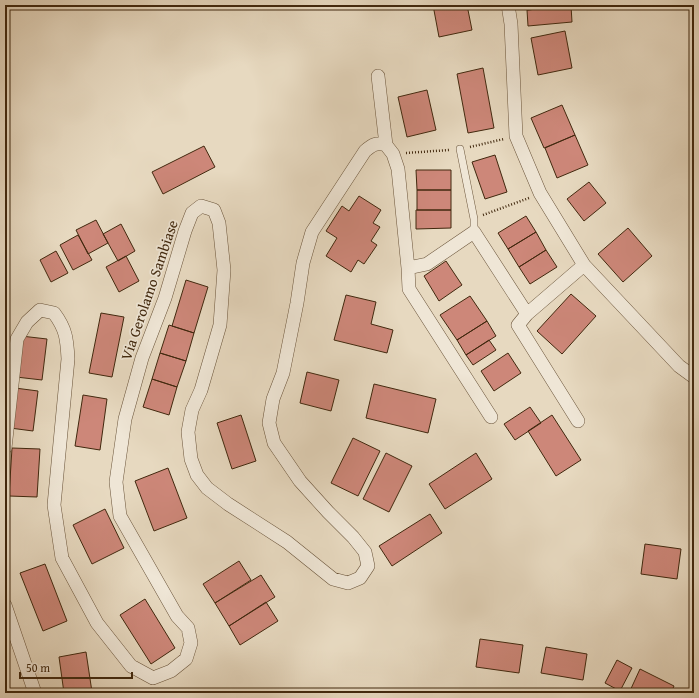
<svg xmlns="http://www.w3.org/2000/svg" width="699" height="698" font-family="'Gentium Book Plus',serif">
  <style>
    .building { fill: #cd8779; stroke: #41280e }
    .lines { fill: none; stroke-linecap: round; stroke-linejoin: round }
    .service-casing { stroke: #6a543a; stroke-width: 8 }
    .minor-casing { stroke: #6a543a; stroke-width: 14 }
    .path { stroke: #41280e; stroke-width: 2.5; stroke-dasharray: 1 2; stroke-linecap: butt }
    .service { stroke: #efe6d6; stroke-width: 7 }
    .minor { stroke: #efe6d6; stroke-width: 13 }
    .labels { text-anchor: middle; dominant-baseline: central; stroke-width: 3.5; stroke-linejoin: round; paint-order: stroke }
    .street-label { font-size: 15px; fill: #41280e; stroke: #efe6d6 }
  </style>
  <rect width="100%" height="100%" fill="#e7d9c0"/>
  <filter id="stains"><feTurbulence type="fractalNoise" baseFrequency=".005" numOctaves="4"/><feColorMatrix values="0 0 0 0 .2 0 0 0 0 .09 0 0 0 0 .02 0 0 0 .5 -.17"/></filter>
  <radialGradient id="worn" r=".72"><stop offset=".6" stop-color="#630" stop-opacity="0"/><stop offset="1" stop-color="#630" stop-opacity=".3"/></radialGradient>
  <path class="building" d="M 433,5 L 467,5 L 472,30 L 439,37 Z
    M 526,5 L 556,5 L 556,7 L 527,10 Z
    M 556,5 L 576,5 L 556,7 Z
    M 571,6 L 572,22 L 528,26 L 527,10 Z
    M 565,31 L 572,68 L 538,75 L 531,38 Z
    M 483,68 L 494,128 L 468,133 L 457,74 Z
    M 427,90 L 436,130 L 407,137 L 398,97 Z
    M 562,105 L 575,135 L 544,148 L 531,118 Z
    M 575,135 L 588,165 L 557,178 L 545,148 Z
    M 204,146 L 215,167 L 163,194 L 152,172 Z
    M 495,155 L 507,192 L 485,199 L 472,162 Z
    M 416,170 L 451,170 L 451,190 L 417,190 Z
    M 589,182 L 606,203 L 584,221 L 567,199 Z
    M 417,190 L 451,190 L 451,210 L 417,210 Z
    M 359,196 L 381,210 L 373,223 L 380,227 L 371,241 L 377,245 L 364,264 L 358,260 L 351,272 L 326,256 L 337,238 L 326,231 L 342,206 L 349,211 Z
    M 416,210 L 451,210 L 451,228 L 416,229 Z
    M 526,216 L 536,232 L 508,249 L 498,233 Z
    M 96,220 L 108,243 L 88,254 L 76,230 Z
    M 121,224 L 135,251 L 118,261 L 103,234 Z
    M 628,228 L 652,256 L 623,282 L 598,254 Z
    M 536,232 L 546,250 L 519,267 L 508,249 Z
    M 78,235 L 92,260 L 73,270 L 60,245 Z
    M 546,250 L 557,267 L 530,284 L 519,267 Z
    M 56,251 L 68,273 L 51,282 L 40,260 Z
    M 126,256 L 139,281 L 119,292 L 106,267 Z
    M 446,261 L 462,285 L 439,301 L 424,276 Z
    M 186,280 L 208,287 L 194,333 L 172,326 Z
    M 571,294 L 596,316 L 562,354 L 537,331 Z
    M 346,295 L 376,302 L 371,324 L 393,330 L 387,353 L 334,340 Z
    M 470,296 L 487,321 L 457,340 L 440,315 Z
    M 101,313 L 124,317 L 112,377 L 89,373 Z
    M 487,321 L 496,336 L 466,355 L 457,340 Z
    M 169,325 L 194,333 L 186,361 L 160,353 Z
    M 21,336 L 47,339 L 42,380 L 16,377 Z
    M 489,340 L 496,350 L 473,365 L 466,355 Z
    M 160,353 L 186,361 L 177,387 L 152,379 Z
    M 508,353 L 521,373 L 494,391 L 481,371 Z
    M 307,372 L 339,380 L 331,411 L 300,403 Z
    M 152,379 L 177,387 L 169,415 L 143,407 Z
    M 374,384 L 436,399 L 428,433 L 366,418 Z
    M 15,388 L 38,391 L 33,431 L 10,428 Z
    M 83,395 L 107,399 L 100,450 L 75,446 Z
    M 530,407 L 541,423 L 515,440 L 504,424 Z
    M 241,415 L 256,461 L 232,469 L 217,423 Z
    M 552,415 L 581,460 L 556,476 L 528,431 Z
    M 353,438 L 380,451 L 358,496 L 331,483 Z
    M 12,448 L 40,449 L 37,497 L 9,496 Z
    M 386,453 L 412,466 L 389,512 L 363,499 Z
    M 476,453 L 492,479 L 445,509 L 429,484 Z
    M 168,468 L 187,518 L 154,531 L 135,481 Z
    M 105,509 L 124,548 L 92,564 L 73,525 Z
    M 430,514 L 442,533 L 392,566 L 379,546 Z
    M 645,544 L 681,549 L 677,579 L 641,574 Z
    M 239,561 L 251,580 L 215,603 L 203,584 Z
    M 45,564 L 67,621 L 43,631 L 20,573 Z
    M 261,575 L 275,597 L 229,626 L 215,603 Z
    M 145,599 L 175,648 L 151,664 L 120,615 Z
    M 266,602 L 278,621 L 240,645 L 229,626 Z
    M 480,639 L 523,645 L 519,673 L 476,667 Z
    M 546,647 L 587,654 L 583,680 L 541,673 Z
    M 86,652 L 92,692 L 64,693 L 59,657 Z
    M 617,660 L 632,668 L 620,691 L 605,683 Z
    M 640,669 L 674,686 L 671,693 L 629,693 Z"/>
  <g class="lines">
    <g class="service-casing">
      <path id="service" d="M 460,149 L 474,219 L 474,232"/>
    </g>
    <g class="minor-casing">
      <path id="minor" d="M 508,5 L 511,24 L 516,136 L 540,193 L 584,265 L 679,366 L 694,377
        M 378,76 L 386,145
        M 386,145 L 393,154 L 398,169 L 408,268 L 427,264 L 474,232 L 527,314 L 584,265
        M 408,268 L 409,289 L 491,417
        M 527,314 L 518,325 L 578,421
        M 5,448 L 17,339 L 27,322 L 40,310 L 54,313 C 66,329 67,339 68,359 L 54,505 L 62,558 L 97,623 L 131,666 L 153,678 L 171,671 L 186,659 L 191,643 L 188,628 L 177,616 L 120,516 L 116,482 L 125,419 L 142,358 L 165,298 L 185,231 L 192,213 L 201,206 L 214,210 L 219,223 L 224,270 L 220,325 L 201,390 L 192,410 L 188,432 L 191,459 L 197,475 L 207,488 L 228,504 L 287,542 L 333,579 L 348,583 L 360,578 L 368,566 L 365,552 L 353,537 L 328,512 L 300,481 L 274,443 L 269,423 L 273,399 L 283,373 L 297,303 L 303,263 L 312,232 L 365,151 C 372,145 376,142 386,145
        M 5,605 L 35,693"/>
    </g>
    <path class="path" d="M 470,147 L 504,139
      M 406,153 L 449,150
      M 483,215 L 529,198"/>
    <use href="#service" class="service"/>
    <use href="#minor" class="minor"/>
  </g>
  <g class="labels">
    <g class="street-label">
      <text transform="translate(149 290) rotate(-71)">Via Gerolamo Sambiase</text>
    </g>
  </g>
  <rect width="699" height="698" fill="none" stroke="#e7d9c0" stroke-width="20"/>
  <rect x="6" y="6" width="687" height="686" fill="none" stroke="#41280e" stroke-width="2"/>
  <rect x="10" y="10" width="679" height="678" fill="none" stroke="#41280e"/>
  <path d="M20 672v6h112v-6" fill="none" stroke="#41280e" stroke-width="2"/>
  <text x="26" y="672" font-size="12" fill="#41280e" stroke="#efe6d6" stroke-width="3" paint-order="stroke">50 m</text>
  <rect width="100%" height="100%" filter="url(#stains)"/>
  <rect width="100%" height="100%" fill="url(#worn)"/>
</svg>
